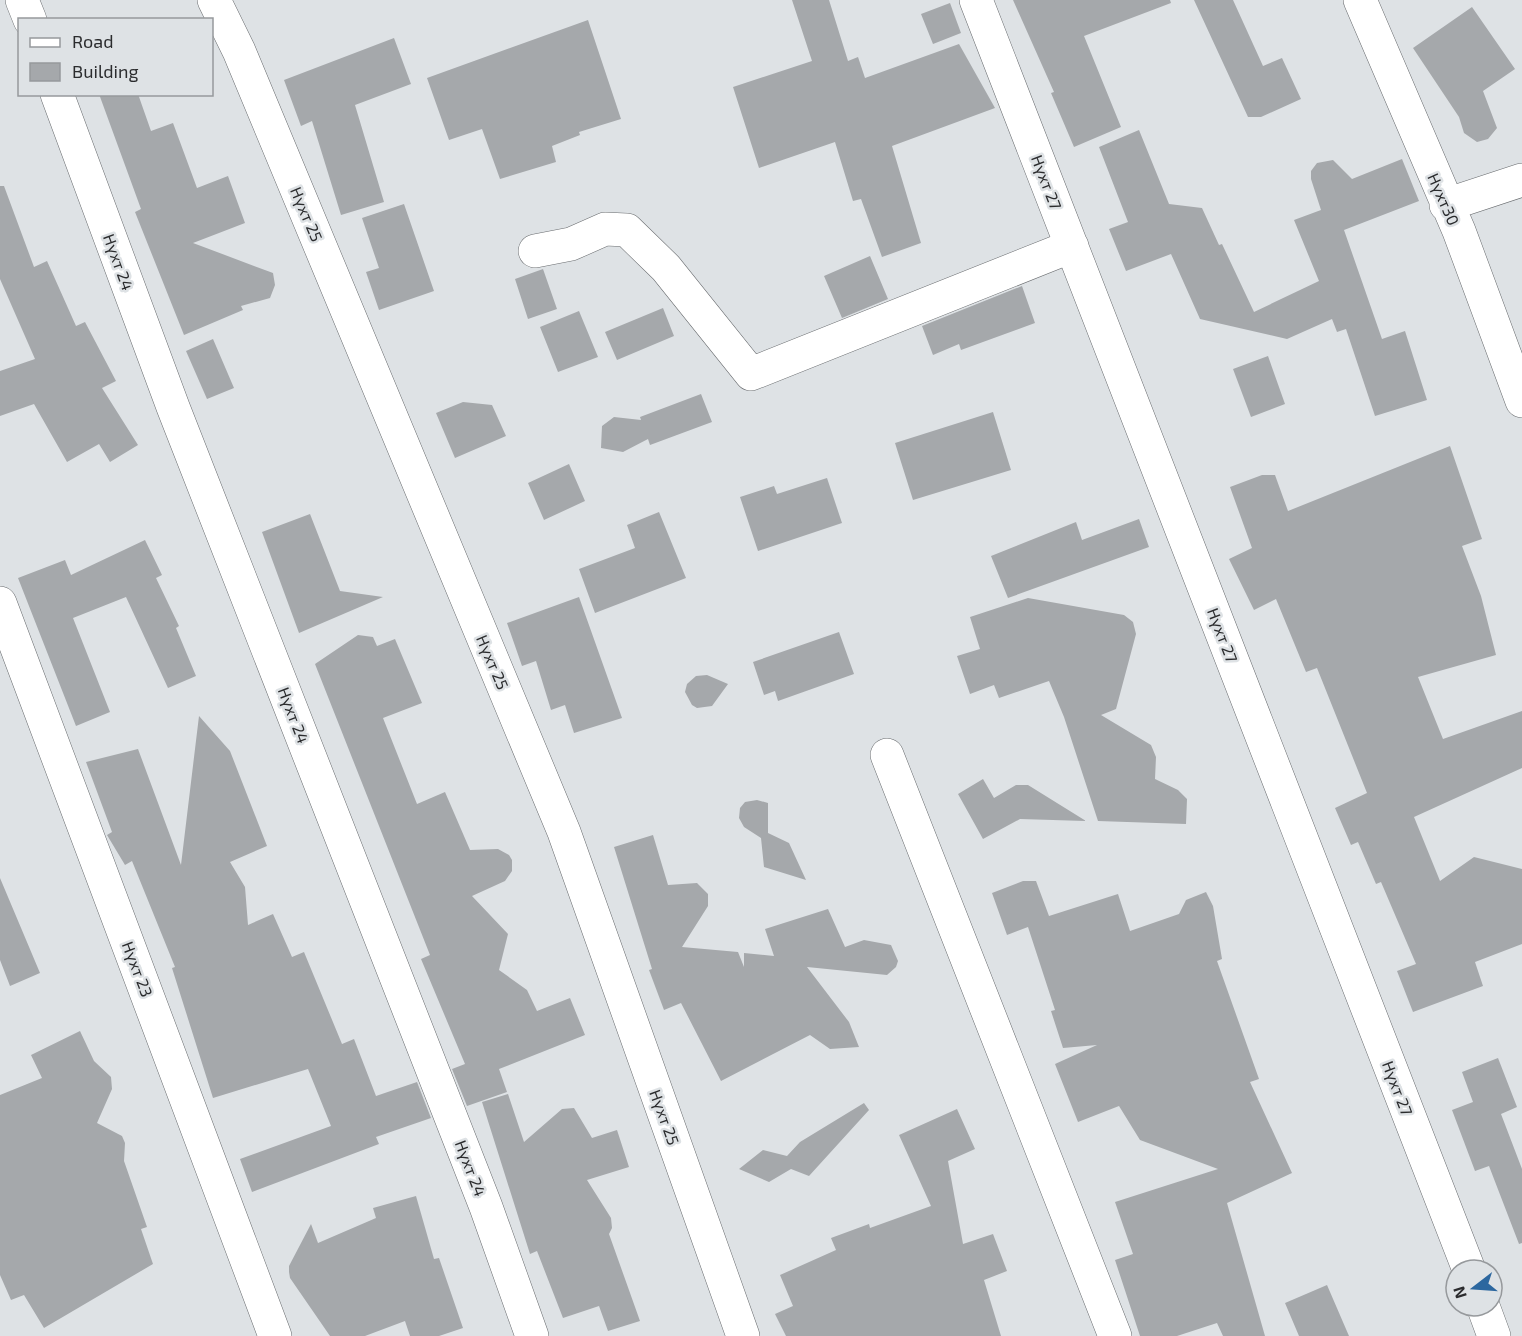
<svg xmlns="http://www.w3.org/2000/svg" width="1522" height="1336" font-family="'Exo 2',sans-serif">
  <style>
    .building { fill: #a5a8ab }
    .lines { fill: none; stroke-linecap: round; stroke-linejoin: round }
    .minor-casing { stroke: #696c6f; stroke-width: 34 }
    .minor { stroke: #fff; stroke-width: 33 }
    .labels { text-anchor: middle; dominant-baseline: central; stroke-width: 5; stroke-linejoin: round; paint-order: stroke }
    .street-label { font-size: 16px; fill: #2b2c2e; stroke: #dee2e5 }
  </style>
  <rect width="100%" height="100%" fill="#dee2e5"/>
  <path class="building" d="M 792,0 L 829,0 L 848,61 L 858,57 L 865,78 L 959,44 L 995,108 L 892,146 L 921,243 L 882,257 L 861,199 L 853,201 L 835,142 L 759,168 L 733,87 L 812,61 Z
    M 1013,0 L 1170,0 L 1171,3 L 1084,36 L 1121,127 L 1074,147 L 1051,93 L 1054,92 Z
    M 1194,0 L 1233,0 L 1263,66 L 1282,58 L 1301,99 L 1261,117 L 1248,117 Z
    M 950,3 L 961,33 L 933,44 L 921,14 Z
    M 1472,7 L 1515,69 L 1483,91 L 1497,128 L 1488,139 L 1477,142 L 1464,133 L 1459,117 L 1413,48 Z
    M 588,20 L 621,119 L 579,132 L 580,135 L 552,146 L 556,162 L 500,179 L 482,129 L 449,140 L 427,78 Z
    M 394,38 L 411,84 L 355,105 L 384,202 L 341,215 L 312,121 L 301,126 L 284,80 Z
    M 99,94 L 138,94 L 151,131 L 173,123 L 197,188 L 228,176 L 245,223 L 193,243 L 273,273 L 275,285 L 270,298 L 241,306 L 243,310 L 184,335 L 135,212 L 141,209 Z
    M 1139,130 L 1169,204 L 1202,208 L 1219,245 L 1222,244 L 1254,312 L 1319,281 L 1294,220 L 1321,210 L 1311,179 L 1311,171 L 1317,163 L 1333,160 L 1352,179 L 1402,159 L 1419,201 L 1344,230 L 1382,339 L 1405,331 L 1427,400 L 1375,416 L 1346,329 L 1337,332 L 1332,319 L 1287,339 L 1200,319 L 1171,254 L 1126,271 L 1109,229 L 1128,222 L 1099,147 Z
    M 0,186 L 4,186 L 34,267 L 47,261 L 76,326 L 85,322 L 116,381 L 102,388 L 138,445 L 110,462 L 99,444 L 67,462 L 34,404 L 0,416 L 0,371 L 35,359 L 0,279 Z
    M 404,204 L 434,291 L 379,310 L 366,272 L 379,268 L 362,218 Z
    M 870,256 L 888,299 L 842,318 L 824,276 Z
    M 543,269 L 557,309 L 528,319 L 515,279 Z
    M 1022,286 L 1035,323 L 961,350 L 959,344 L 933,355 L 922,326 Z
    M 663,308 L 674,336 L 617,360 L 605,332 Z
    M 579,311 L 598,357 L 558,372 L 540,327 Z
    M 213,339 L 234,388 L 207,399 L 186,351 Z
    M 1268,356 L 1285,404 L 1251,417 L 1233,369 Z
    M 701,394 L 712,422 L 650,445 L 648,439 L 623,452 L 601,448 L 602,426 L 614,417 L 641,420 L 640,417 Z
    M 463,402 L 492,405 L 506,436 L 455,458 L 436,413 Z
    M 993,412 L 1011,470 L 913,500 L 895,443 Z
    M 1450,446 L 1482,539 L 1462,546 L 1481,596 L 1496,655 L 1418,677 L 1443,739 L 1522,711 L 1522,768 L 1414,817 L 1440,881 L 1474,857 L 1522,869 L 1522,944 L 1475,962 L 1483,986 L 1413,1012 L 1397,971 L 1416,964 L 1381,882 L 1376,884 L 1358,842 L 1351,845 L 1335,808 L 1367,793 L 1317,668 L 1306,672 L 1276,599 L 1254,610 L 1229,559 L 1252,548 L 1230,487 L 1262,475 L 1275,475 L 1288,511 Z
    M 569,464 L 585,501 L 544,520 L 528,483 Z
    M 827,478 L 842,523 L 758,551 L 740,497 L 774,486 L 777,494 Z
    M 659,512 L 686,578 L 595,613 L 579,569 L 635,548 L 627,525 Z
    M 310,514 L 340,591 L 383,597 L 299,633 L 262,532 Z
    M 1139,519 L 1149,547 L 1008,598 L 991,556 L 1076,522 L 1082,540 Z
    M 145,540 L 162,575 L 156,578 L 179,626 L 176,628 L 196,676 L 168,688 L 126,597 L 73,618 L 110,712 L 76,726 L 18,578 L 65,560 L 71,575 Z
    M 579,597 L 622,718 L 574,733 L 565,705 L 551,710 L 536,661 L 522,666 L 507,623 Z
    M 1028,598 L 1124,615 L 1133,622 L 1136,634 L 1116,709 L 1101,715 L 1151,745 L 1156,757 L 1155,779 L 1178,790 L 1187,799 L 1186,824 L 1098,821 L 1064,717 L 1049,681 L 999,698 L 994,685 L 970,694 L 957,656 L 980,649 L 970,617 Z
    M 839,632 L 854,674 L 778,701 L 775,691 L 764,695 L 753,662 Z
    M 358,635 L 373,637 L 377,646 L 395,639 L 422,703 L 383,718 L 417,804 L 445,792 L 470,850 L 498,849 L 509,855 L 512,860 L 512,871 L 505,881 L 472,896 L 508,934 L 499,970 L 527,990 L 537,1011 L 570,998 L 585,1035 L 499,1069 L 507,1092 L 467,1106 L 452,1069 L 465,1064 L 421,959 L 430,955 L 315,664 Z
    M 707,675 L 728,684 L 712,706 L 697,708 L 692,705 L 685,692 L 687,684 L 696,676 Z
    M 199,716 L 230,751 L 267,846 L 230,862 L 245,887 L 248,925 L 273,914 L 292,957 L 304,952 L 342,1044 L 354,1039 L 376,1096 L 417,1082 L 431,1118 L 376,1137 L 379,1144 L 252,1192 L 240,1159 L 331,1126 L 308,1069 L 213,1098 L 172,968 L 175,967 L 132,861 L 125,865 L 107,835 L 112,832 L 86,762 L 138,749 L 181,865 Z
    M 983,779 L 994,798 L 1016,785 L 1028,785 L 1086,821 L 1020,819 L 983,839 L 958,794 Z
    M 757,800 L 768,803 L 768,833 L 789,843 L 806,880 L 764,867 L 761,838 L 744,827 L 739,818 L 740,808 L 745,802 Z
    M 653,835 L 668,885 L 697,883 L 708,894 L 708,906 L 682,947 L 738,952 L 744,967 L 744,953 L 774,956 L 765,929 L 828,909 L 845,947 L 864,940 L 891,945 L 898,961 L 896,967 L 887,975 L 807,967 L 849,1022 L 859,1047 L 830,1049 L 810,1035 L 721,1081 L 681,1003 L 664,1010 L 649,970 L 652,969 L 614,847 Z
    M 0,878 L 40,973 L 10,986 L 0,960 Z
    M 1023,881 L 1036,881 L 1049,916 L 1118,894 L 1130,931 L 1179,914 L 1186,900 L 1206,892 L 1213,906 L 1222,959 L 1217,961 L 1259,1079 L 1250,1082 L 1292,1173 L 1227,1203 L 1265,1336 L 1223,1336 L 1217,1323 L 1177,1336 L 1140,1336 L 1115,1260 L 1133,1254 L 1115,1202 L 1218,1169 L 1140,1140 L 1119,1106 L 1078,1122 L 1055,1064 L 1097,1045 L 1063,1048 L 1051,1011 L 1055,1010 L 1028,927 L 1007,935 L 992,893 Z
    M 80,1031 L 94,1061 L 111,1077 L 112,1089 L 97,1123 L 122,1136 L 125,1143 L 124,1161 L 147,1227 L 141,1229 L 153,1264 L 44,1328 L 24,1295 L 11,1300 L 0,1275 L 0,1095 L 42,1078 L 31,1055 Z
    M 1498,1058 L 1517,1107 L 1501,1114 L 1522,1169 L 1522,1243 L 1519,1244 L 1489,1166 L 1475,1171 L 1452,1110 L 1473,1102 L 1462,1072 Z
    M 508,1094 L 524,1142 L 562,1109 L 574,1108 L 592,1138 L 617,1130 L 629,1167 L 587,1180 L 611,1218 L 612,1228 L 609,1234 L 640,1321 L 608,1331 L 599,1306 L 563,1318 L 537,1251 L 530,1254 L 482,1102 Z
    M 864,1103 L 869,1110 L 809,1176 L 791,1169 L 769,1182 L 739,1169 L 763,1150 L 787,1156 L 800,1142 Z
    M 957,1109 L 975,1149 L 948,1161 L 963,1244 L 993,1234 L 1007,1271 L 984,1280 L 1001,1336 L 786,1336 L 775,1314 L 793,1306 L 780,1275 L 836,1250 L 831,1238 L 869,1224 L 870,1228 L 931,1206 L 899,1135 Z
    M 416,1196 L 434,1259 L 439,1258 L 463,1328 L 439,1336 L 410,1336 L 405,1321 L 365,1336 L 330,1336 L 290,1278 L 289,1272 L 289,1266 L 311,1224 L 318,1243 L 376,1218 L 373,1208 Z
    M 1327,1285 L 1349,1336 L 1299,1336 L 1285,1303 Z"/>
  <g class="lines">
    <g class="minor-casing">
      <path id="minor" d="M 22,0 L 30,20
        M 214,0 L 239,51 L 564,832 L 743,1336
        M 976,0 L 1469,1270
        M 1360,0 L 1459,231 L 1522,401
        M 57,94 L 173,407 L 486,1207 L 532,1336
        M 1446,205 L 1522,180
        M 535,251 L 571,244 L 605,229 L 627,230 L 666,268 L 751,374 L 1072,246
        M 0,603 L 275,1336
        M 887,755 L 1115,1336
        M 1483,1306 L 1494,1336"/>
    </g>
    <use href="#minor" class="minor"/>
  </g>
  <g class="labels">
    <g class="street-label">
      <text transform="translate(1047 182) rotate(69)">Нүхт 27</text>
      <text transform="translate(1444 199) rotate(66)">Нүхт30</text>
      <text transform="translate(307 214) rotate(67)">Нүхт 25</text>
      <text transform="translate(119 262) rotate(70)">Нүхт 24</text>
      <text transform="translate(1223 635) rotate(69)">Нүхт 27</text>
      <text transform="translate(493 662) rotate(67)">Нүхт 25</text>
      <text transform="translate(294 715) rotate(69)">Нүхт 24</text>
      <text transform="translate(138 969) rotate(69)">Нүхт 23</text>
      <text transform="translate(1398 1088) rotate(69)">Нүхт 27</text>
      <text transform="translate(665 1117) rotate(70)">Нүхт 25</text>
      <text transform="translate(471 1168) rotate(69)">Нүхт 24</text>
    </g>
  </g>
  <rect x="18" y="18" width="195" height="78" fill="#dee2e5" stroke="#96999c" stroke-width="1.5"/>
  <rect x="30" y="38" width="30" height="9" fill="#ffffff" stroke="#96999c" stroke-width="1.5"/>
  <text x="72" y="48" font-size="18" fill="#2b2c2e">Road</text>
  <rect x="30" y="63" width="30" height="18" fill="#a5a8ab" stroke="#96999c" stroke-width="1.5"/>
  <text x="72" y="78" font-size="18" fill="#2b2c2e">Building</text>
  <g transform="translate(1474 1288) rotate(253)"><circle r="28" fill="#dee2e5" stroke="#96999c" stroke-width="1.5"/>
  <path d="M0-4.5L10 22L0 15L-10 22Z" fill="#2c679f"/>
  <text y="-9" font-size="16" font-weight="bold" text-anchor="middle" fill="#2b2c2e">N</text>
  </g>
</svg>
